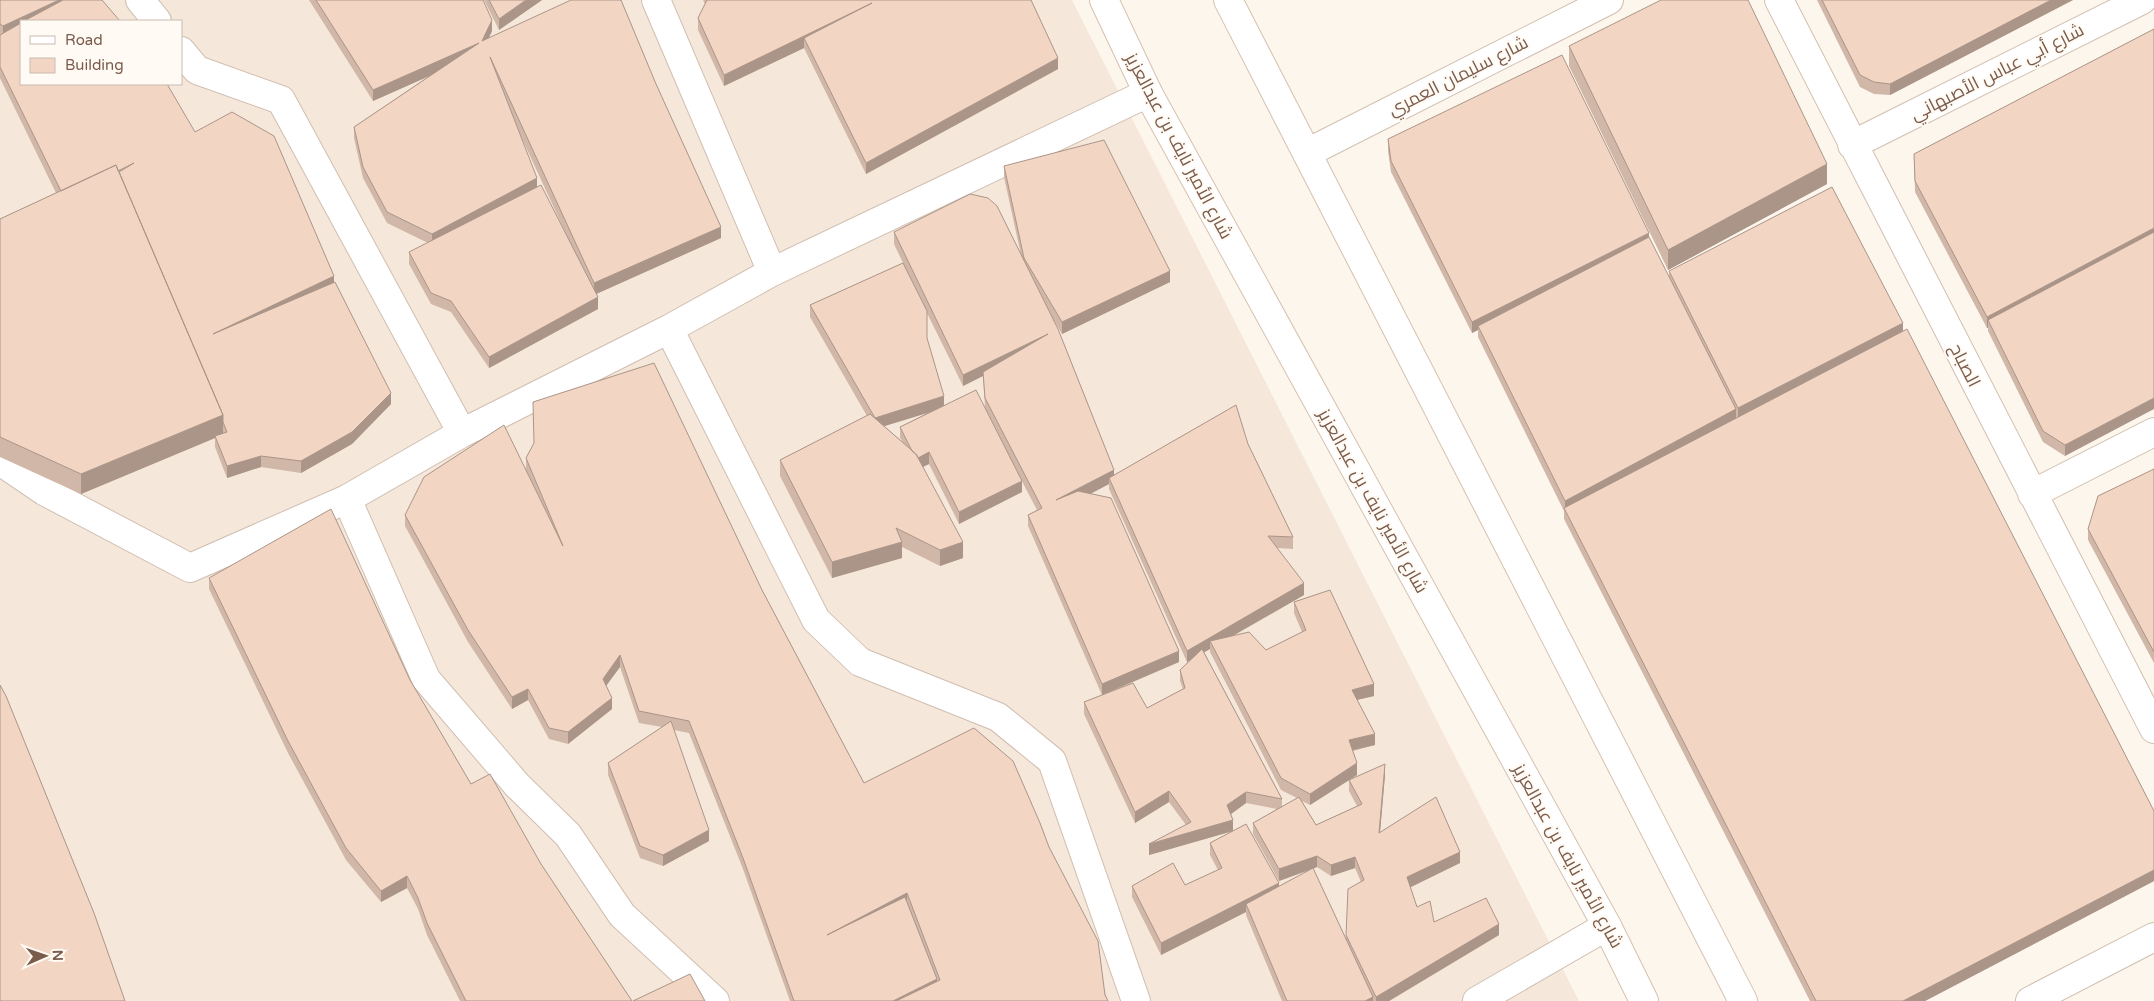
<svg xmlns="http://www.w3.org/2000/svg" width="2154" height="1001" font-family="'Varela Round',Cairo,sans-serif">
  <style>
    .residential { fill: #f5e8da; fill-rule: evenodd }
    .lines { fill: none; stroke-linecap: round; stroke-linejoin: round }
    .street-casing { stroke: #d1beb0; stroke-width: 30 }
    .secondary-casing { stroke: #d6c0b0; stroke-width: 30 }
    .street { stroke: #fff; stroke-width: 28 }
    .secondary { stroke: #fff; stroke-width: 28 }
    .wall { fill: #d1b7a8; fill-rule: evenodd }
    .shaded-wall { fill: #aa9588 }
    .building { fill: #f3d5c3; stroke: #aa9588 }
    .labels { text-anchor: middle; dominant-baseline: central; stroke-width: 4; stroke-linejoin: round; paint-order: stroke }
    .street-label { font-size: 18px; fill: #7a5c4d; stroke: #fffaf3 }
  </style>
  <rect width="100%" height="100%" fill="#fdf6ec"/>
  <path class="residential" d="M 0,0 L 1072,0 L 1579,1001 L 0,1001 ZM 21,21 L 181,21 L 181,84 L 21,84 Z"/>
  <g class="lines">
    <g class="street-casing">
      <path id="street" d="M 140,0 L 157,21
        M 656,0 L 772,272
        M 1779,0 L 2154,729
        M 181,51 L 197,70 L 281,100 L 462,433
        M 1852,145 L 2142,0
        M 1307,153 L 1609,0
        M 669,329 L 816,620 L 860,662 L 998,717 L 1052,761 L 1136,1001
        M 0,461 L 44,491 L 190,568 L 347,499 L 462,433 L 669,329 L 772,272 L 1148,93
        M 2032,494 L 2154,432
        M 347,499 L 426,679 L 517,785 L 568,835 L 622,915 L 715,1001
        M 1477,1001 L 1607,926
        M 2030,1001 L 2154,937"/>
    </g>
    <g class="secondary-casing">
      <path id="secondary" d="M 1104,0 L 1148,93 L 1607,926 L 1644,1001
        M 1228,0 L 1743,1001"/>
    </g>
    <use href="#street" class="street"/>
    <use href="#secondary" class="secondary"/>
  </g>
  <path class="wall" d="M 0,0 L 195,132 L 334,283 L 391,404 L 352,444 L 301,473 L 261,467 L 227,478 L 215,447 L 215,438 L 81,494 L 0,457 L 0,219 L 56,193 L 0,78 Z
    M 309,0 L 483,0 L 492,31 L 489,38 L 721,238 L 596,294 L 598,309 L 489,368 L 451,312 L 431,304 L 409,264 L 409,252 L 428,243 L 387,223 L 363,178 L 354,138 L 354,127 L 429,76 L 373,101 ZM 519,132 L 566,234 L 537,187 Z
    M 484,0 L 542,0 L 499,30 Z
    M 703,0 L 1031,0 L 1058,69 L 866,174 L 804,48 L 724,86 L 698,30 L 698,18 L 705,4 Z
    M 1817,0 L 2073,0 L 1890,95 L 1874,94 L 1860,87 Z
    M 2154,29 L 2065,456 L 2043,442 L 1988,331 L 1988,328 L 1987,328 L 1915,192 L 1914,154 Z
    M 1569,46 L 1827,184 L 1668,270 L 1569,66 Z
    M 1388,139 L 1649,237 L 1669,277 L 1669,271 L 1903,331 L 2154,811 L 2154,881 L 1925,1001 L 1810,1001 L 1564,519 L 1564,511 L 1478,337 L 1478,330 L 1472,333 L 1391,172 L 1388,151 Z
    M 1004,166 L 1170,282 L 1062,334 L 1053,319 L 1114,475 L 1248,444 L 1293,537 L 1293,549 L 1277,548 L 1304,595 L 1233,636 L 1266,650 L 1302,632 L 1294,613 L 1294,602 L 1374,696 L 1357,700 L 1375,745 L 1353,751 L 1357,775 L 1310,805 L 1302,801 L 1316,825 L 1357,806 L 1349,791 L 1349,780 L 1385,775 L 1380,832 L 1460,863 L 1410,887 L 1417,907 L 1434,922 L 1499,935 L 1389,1001 L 1282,1001 L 1246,915 L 1246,912 L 1161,955 L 1132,897 L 1132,886 L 1185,885 L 1218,870 L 1210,855 L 1210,843 L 1233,831 L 1149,855 L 1186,825 L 1169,802 L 1135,823 L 1084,714 L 1084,702 L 1102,695 L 1028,526 L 1028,515 L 1037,510 L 1015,468 L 1022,492 L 959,524 L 929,464 L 923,467 L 963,558 L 940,566 L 902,547 L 902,558 L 832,578 L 780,476 L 780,460 L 867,416 L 810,317 L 810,305 L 903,263 L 894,244 L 894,232 L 1021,255 L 1004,177 ZM 927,313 L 963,386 L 983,376 L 985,407 L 944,405 L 927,339 ZM 931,411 L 900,427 L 900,438 L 903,442 L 884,426 ZM 1109,484 L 1109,489 L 1187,662 L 1190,660 L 1180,670 L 1180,681 L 1183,689 L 1147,708 L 1105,694 L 1179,662 L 1090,494 ZM 1210,649 L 1210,652 L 1281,790 L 1297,798 L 1282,807 L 1282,799 L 1204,652 ZM 1246,803 L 1277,809 L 1253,823 L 1253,834 L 1279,881 L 1310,870 L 1279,886 L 1233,831 L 1231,814 ZM 1317,867 L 1331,876 L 1355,868 L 1361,882 L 1346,935 L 1346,939 L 1313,869 Z
    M 526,458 L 762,590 L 864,783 L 1049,847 L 1108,1001 L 790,1001 L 743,869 L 689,733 L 674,730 L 709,841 L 663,866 L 640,858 L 608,775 L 608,763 L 662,727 L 639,723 L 620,667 L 606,686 L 612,709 L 568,744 L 549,739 L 528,700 L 512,709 L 468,642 L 405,526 L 405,515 L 526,470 Z
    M 2154,469 L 2154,663 L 2088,540 L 2088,529 Z
    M 209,578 L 410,680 L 471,784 L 541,864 L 632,1001 L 460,1001 L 427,935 L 418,909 L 407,888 L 381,902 L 346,860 L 288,753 L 209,589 Z"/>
  <path class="shaded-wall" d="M 59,0 L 80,0 L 37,21 L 21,21 L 21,28 L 3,37 L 3,26 Z
    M 526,0 L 542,0 L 499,30 L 499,19 Z
    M 2051,0 L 2073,0 L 1890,95 L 1890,84 Z
    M 872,3 L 804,38 L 804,48 L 724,86 L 724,75 Z
    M 492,20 L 492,31 L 482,52 L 482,41 Z
    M 479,43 L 479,54 L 373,101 L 373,90 Z
    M 1058,58 L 1058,69 L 866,174 L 866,163 Z
    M 1827,164 L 1827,184 L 1668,270 L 1668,250 Z
    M 537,178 L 537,189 L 432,245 L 432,234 Z
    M 721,227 L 721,238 L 594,295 L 594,283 Z
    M 2154,228 L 2154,240 L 1988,320 L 1988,328 L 1987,328 L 1987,317 Z
    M 1649,233 L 1649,244 L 1478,326 L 1478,330 L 1472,333 L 1472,322 Z
    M 1170,271 L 1170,282 L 1062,334 L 1062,322 Z
    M 334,276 L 334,288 L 213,334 Z
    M 598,297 L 598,309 L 489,368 L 489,357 Z
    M 1903,323 L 1903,335 L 1738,419 L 1738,408 Z
    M 1048,334 L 983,376 L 963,386 L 963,375 Z
    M 391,393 L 391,404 L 352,444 L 301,473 L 301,461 Z
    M 944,396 L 944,408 L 875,429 L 875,418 Z
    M 2154,398 L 2154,409 L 2065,456 L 2065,445 Z
    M 1736,409 L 1736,421 L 1565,508 L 1565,501 Z
    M 223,415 L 223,435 L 215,436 L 215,438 L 81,494 L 81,474 Z
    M 929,452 L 929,464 L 916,470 L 916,459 Z
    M 261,456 L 261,467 L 227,478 L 227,466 Z
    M 1114,470 L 1114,482 L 1109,478 L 1109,484 L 1056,512 L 1056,500 Z
    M 1022,481 L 1022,492 L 959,524 L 959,512 Z
    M 902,542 L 902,558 L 832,578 L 832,562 Z
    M 963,542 L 963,558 L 940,566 L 940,550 Z
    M 1304,583 L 1304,595 L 1213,647 L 1210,641 L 1210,649 L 1187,662 L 1187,651 Z
    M 1179,651 L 1179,662 L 1102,695 L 1102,684 Z
    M 620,655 L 620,667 L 603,690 L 603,679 Z
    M 1374,684 L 1374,696 L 1352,701 L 1352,690 Z
    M 528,689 L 528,700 L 512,709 L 512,697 Z
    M 612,698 L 612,709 L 568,744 L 568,732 Z
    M 1375,734 L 1375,745 L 1349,751 L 1349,740 Z
    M 1357,763 L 1357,775 L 1310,805 L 1310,794 Z
    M 1385,764 L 1385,775 L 1379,844 L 1379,833 Z
    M 1169,791 L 1169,802 L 1135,823 L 1135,812 Z
    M 1246,792 L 1246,803 L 1227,817 L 1227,805 Z
    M 1233,820 L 1233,831 L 1149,855 L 1149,844 Z
    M 709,830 L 709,841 L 663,866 L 663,855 Z
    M 1460,852 L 1460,863 L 1407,889 L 1407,877 Z
    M 1317,856 L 1317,867 L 1279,881 L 1279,869 Z
    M 1355,857 L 1355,868 L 1331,876 L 1331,865 Z
    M 2154,870 L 2154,881 L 1925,1001 L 1903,1001 Z
    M 407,876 L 407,888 L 381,902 L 381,891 Z
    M 1279,883 L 1279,894 L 1246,904 L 1246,912 L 1161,955 L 1161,943 Z
    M 907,893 L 907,904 L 827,935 Z
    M 1499,924 L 1499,935 L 1389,1001 L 1376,1001 L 1376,997 Z
    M 937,979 L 937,990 L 915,1001 L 893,1001 Z
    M 1373,997 L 1373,1001 L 1365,1001 Z"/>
  <path class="building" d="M 0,0 L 59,0 L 3,26 L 0,24 Z
    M 63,0 L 102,0 L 120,21 L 24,21 Z
    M 316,0 L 483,0 L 492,20 L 482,41 L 571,0 L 621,0 L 656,84 L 721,227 L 594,283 L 490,57 L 537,178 L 432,234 L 387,212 L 363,167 L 354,127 L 479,43 L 373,90 Z
    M 489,0 L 526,0 L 499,19 Z
    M 707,0 L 1031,0 L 1058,58 L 866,163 L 804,38 L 872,3 L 724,75 L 698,18 Z
    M 1661,0 L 1748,0 L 1827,164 L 1668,250 L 1569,46 Z
    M 1822,0 L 2051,0 L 1890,84 L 1874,82 L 1860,75 Z
    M 21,23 L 21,84 L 167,84 L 195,132 L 232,112 L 274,136 L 334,276 L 213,334 L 335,282 L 391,393 L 352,432 L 301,461 L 261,456 L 227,466 L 215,436 L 227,432 L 223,422 L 223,415 L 119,172 L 134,163 L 118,171 L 116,165 L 61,191 L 0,67 L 0,35 Z
    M 2154,29 L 2154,228 L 1987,317 L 1915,181 L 1914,154 Z
    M 1562,55 L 1649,233 L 1472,322 L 1391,161 L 1388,139 Z
    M 1104,140 L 1170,271 L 1062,322 L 1024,258 L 1004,166 Z
    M 116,165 L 223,415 L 81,474 L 0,437 L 0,219 Z
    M 541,185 L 598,297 L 489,357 L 451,301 L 431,293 L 409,252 Z
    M 1832,187 L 1903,323 L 1738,408 L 1669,271 Z
    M 970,194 L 988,198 L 997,206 L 1058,329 L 1114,470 L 1056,500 L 1078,491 L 1111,498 L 1179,651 L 1102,684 L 1028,515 L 1042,508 L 985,398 L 983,372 L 1048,334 L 963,375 L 894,232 Z
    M 2154,232 L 2154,398 L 2065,445 L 2043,431 L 1988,320 Z
    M 1649,237 L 1736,409 L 1565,501 L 1478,326 Z
    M 903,263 L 927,311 L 927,338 L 944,396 L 875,418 L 810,305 Z
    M 1907,329 L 2154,811 L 2154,870 L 1903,1001 L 1816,1001 L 1564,508 Z
    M 654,363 L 762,590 L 864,783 L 974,728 L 1013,761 L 1040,823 L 1049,847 L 1098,941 L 1105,995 L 1108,1001 L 896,1001 L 940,980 L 907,893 L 827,935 L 905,897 L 937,979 L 893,1001 L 794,1001 L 743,858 L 689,721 L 639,711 L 620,655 L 603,679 L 612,698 L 568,732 L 549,728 L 528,689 L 512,697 L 468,630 L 405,515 L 424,477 L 504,425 L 563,546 L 526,458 L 534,443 L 533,402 Z
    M 976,390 L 1022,481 L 959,512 L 929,452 L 918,458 L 916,454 L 912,451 L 900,427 Z
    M 1236,405 L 1248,444 L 1293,537 L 1268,536 L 1304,583 L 1187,651 L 1109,478 Z
    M 870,414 L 916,454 L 963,542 L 940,550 L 896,528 L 902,542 L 832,562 L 780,460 Z
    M 2154,469 L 2154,652 L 2088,529 L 2098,496 Z
    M 331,509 L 410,680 L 471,784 L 490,774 L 541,864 L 632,1001 L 466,1001 L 427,923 L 418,898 L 407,876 L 381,891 L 346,848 L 288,741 L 209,578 Z
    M 1330,590 L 1374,684 L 1352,690 L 1375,734 L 1349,740 L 1357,763 L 1310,794 L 1281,778 L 1210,641 L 1249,632 L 1266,650 L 1306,630 L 1294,602 Z
    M 1202,649 L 1282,799 L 1246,792 L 1227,805 L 1233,820 L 1149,844 L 1191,822 L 1169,791 L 1135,812 L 1084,702 L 1133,683 L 1147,708 L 1185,688 L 1180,670 Z
    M 0,685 L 6,696 L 94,913 L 125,1001 L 0,1001 Z
    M 671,721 L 709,830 L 663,855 L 640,846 L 608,763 Z
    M 1385,764 L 1379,833 L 1436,797 L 1460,852 L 1407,877 L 1417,907 L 1430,901 L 1434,922 L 1486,898 L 1499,924 L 1376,997 L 1346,935 L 1348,889 L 1364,880 L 1355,857 L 1331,865 L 1317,856 L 1279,869 L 1253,823 L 1299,797 L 1316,825 L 1362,804 L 1349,780 Z
    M 1246,824 L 1279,883 L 1161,943 L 1132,886 L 1173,863 L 1185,885 L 1222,868 L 1210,843 Z
    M 1313,868 L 1373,997 L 1365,1001 L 1287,1001 L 1246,904 Z
    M 690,974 L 705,1001 L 633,1001 Z"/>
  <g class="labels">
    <g class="street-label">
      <text transform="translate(1997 72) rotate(-27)">شارع أبي عباس الأصبهاني</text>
      <text transform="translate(1458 76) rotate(-27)">شارع سليمان العمري</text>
      <text transform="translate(1179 146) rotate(62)">شارع الأمير نايف بن عبدالعزيز</text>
      <text transform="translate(1965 365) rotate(63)">الصباح</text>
      <text transform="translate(1373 501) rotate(61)">شارع الأمير نايف بن عبدالعزيز</text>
      <text transform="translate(1568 856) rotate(61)">شارع الأمير نايف بن عبدالعزيز</text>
    </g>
  </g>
  <rect x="20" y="20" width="162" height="65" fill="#fffaf3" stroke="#cabbb1"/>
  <rect x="30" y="36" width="25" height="8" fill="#ffffff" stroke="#cabbb1"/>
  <text x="65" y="45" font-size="15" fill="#7a5c4d">Road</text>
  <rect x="30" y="58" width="25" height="15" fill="#f3d5c3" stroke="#cabbb1"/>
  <text x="65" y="70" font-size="15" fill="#7a5c4d">Building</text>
  <g transform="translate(45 956) rotate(88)" stroke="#fffaf3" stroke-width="4" paint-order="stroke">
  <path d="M0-4L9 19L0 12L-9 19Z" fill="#7a5c4d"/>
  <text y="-8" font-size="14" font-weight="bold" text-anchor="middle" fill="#7a5c4d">N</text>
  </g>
</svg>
